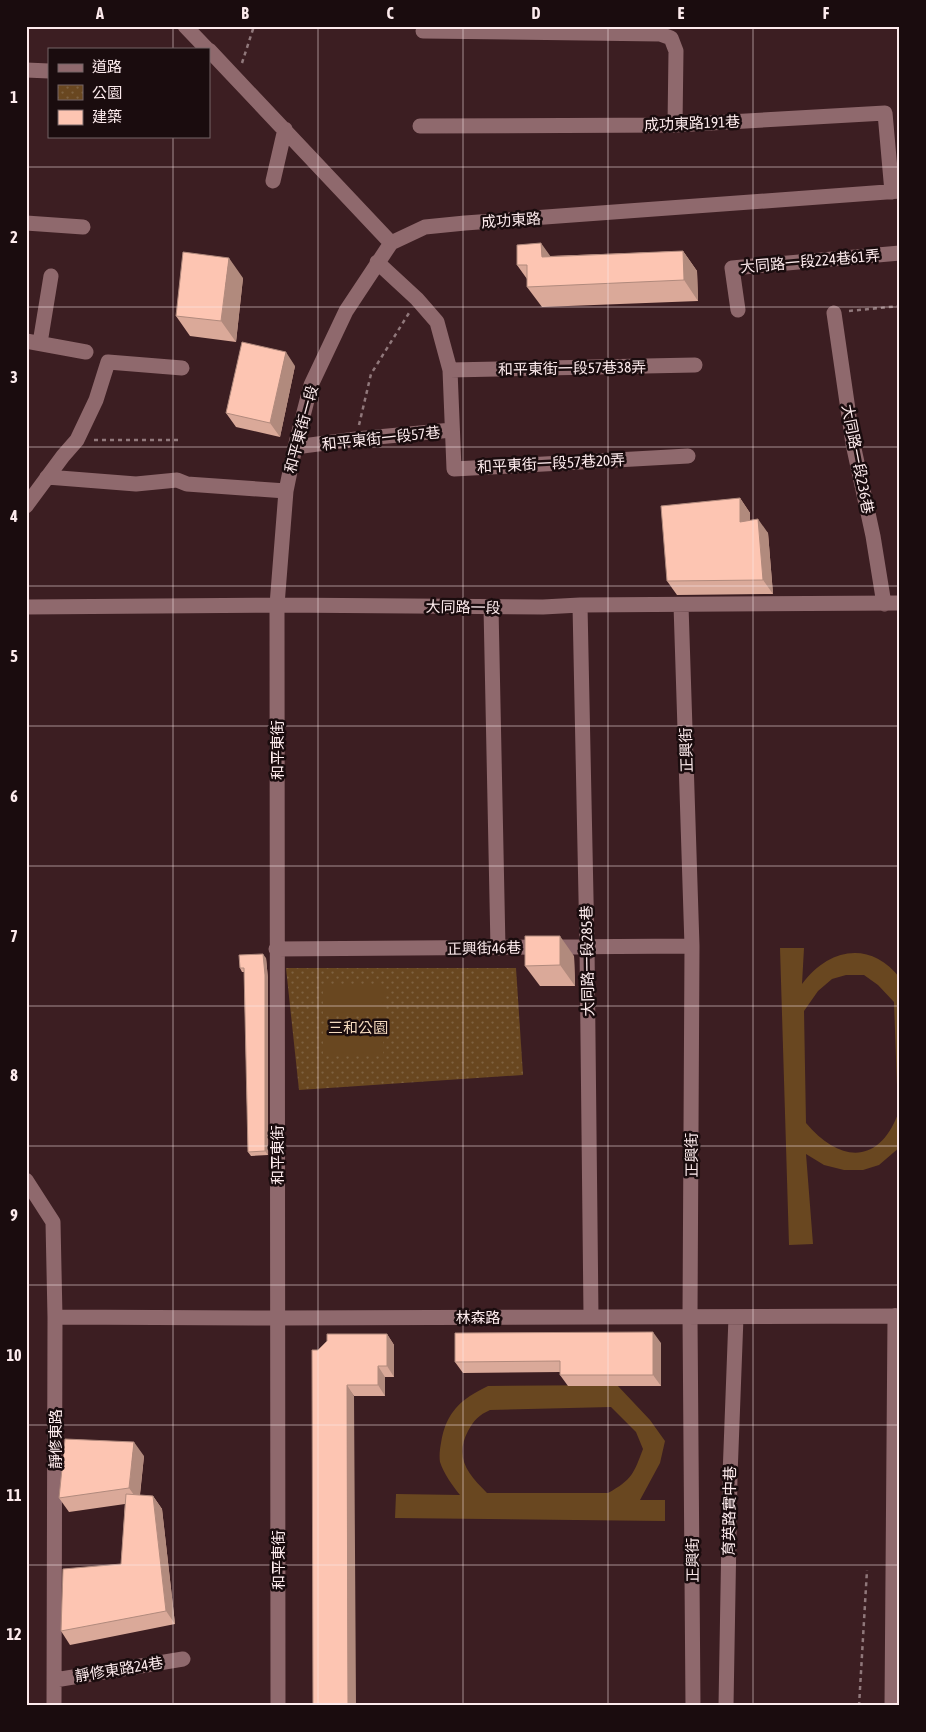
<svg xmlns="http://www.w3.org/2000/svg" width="926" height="1732" font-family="'Asap Condensed','Noto Sans TC',sans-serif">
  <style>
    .park { fill: url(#park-dots) }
    .pitch { fill: #694720; fill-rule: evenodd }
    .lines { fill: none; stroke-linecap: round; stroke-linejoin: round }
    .path { stroke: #90787b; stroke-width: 2.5; stroke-dasharray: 4 4; stroke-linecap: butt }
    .minor { stroke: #8f696d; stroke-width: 15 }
    .wall { fill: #daa999 }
    .shaded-wall { fill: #b18a7d }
    .building { fill: #fdc5b2; stroke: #b18a7d }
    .grid { fill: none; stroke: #fdebed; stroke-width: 1; stroke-opacity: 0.55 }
    .labels { text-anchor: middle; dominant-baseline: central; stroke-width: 5; stroke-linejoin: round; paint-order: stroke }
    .street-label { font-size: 15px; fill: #fdebed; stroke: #1a0c0e }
    .park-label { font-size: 15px; fill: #f5dabf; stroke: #1a0c0e }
    .neatline { fill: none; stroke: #fdebed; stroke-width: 2 }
    .grid-label { font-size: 16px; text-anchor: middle; font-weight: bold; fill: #fdebed }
  </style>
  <defs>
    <pattern id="park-dots" width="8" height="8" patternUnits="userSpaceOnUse" patternTransform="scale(1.25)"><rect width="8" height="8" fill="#694720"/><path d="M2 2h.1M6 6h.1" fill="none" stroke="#7f6241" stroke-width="1.8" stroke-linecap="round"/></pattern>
  </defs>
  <rect width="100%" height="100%" fill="#3c1e22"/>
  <path class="park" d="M 286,968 L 516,968 L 523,1075 L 299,1090 Z"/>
  <path class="pitch" d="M 780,948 L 804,948 L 802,984 C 829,948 870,940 900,978 L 900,1147 L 879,1165 L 863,1170 L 844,1170 L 824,1165 L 806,1154 L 813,1244 L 789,1245 ZM 846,975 L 864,975 L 878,985 L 894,1002 L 898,1114 C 878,1166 839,1162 806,1123 L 804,1011 L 818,991 L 832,979 Z
    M 323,985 L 384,985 L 384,1016 L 323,1016 Z
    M 323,1027 L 383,1028 L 383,1056 L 323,1056 Z
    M 617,1385 L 650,1420 L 665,1441 L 660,1463 L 640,1500 L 665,1500 L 665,1521 L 395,1518 L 396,1494 L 460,1495 C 452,1485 444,1474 440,1462 C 439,1456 440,1448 441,1443 C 446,1412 461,1399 488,1386 ZM 611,1407 L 636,1432 L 643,1449 C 634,1473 632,1480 608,1493 L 487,1493 C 468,1474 454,1458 468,1431 C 474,1420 479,1415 490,1410 Z"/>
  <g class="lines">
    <path class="path" d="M 242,63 L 254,26
      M 849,311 L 900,306
      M 359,425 L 371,374 L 409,313
      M 94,440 L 179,440
      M 859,1706 L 867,1570"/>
    <path class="minor" d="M 185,26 L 207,49
      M 423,31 L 660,34 L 671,38 L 676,51 L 675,125
      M 209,50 L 391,243
      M 26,70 L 49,71
      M 420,126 L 675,125 L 885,113 L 892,192
      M 273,181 L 285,129
      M 26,223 L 83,227
      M 377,262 L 417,299 L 437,322 L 450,370 L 454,469 L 688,456
      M 738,310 L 732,268 L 900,253
      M 834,313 L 853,444 L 873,536 L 884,604
      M 26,341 L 86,352
      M 40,343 L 51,276
      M 450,370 L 695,365
      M 295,447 L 356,439 L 452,430
      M 47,477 L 136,484 L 177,480 L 187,484 L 286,491
      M 26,506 L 63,456 L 77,440 L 96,400 L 108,362 L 182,368
      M 580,605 L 587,946 L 591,1316
      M 681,605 L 692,946 L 690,1316 L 693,1706
      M 26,607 L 277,605 L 543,607 L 580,605 L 900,603
      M 491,607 L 498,948
      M 276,949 L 692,946
      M 26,1180 L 53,1222 L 55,1317 L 54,1706
      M 55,1317 L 278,1318 L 900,1316
      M 55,1680 L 183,1659
      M 278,1706 L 277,605 L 286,491 L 295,447 L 311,385 L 346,311 L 391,243 L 425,227 L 465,223 L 900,191
      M 726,1706 L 730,1476 L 736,1317
      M 892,1706 L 895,1316"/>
  </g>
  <path class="wall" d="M 683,251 L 697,271 L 698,301 L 542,307 L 527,287 L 527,279 L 517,265 L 550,256 Z
    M 243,278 L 236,342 L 190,336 L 176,316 Z
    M 295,366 L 280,437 L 236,427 L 226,413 Z
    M 740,498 L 750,513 L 750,520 L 768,533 L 773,594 L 677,595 L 667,581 Z
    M 574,956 L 575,986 L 540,986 L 525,966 Z
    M 266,958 L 268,979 L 268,1155 L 251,1156 L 248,1152 L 244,972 L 242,972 L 240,968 Z
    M 387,1334 L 394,1345 L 394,1377 L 385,1377 L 385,1396 L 354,1396 L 318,1350 Z
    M 661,1343 L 661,1386 L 568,1386 L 560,1375 L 560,1372 L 463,1373 L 455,1362 Z
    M 144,1456 L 140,1495 L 153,1496 L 162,1509 L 175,1624 L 70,1645 L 61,1631 L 121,1564 L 125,1504 L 69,1512 L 59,1498 Z"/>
  <path class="shaded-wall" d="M 541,243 L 556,264 L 542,257 Z
    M 683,251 L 697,271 L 698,301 L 684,280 Z
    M 229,258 L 243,278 L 236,342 L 221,321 Z
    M 286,352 L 295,366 L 280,437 L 270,423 Z
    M 740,498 L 750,513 L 750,536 L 740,522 Z
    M 758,519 L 768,533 L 773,594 L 763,580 Z
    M 560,936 L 574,956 L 575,986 L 560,965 Z
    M 263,954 L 266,958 L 268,979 L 268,1155 L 265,1151 Z
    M 653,1332 L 661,1343 L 661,1386 L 653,1375 Z
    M 387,1334 L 394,1345 L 394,1377 L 387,1366 Z
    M 378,1366 L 385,1377 L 385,1396 L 378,1385 Z
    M 347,1385 L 354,1396 L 356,1706 L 348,1706 Z
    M 134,1442 L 144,1456 L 139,1502 L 129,1488 Z
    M 153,1496 L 162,1509 L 175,1624 L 166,1611 Z"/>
  <path class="building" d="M 541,243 L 542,257 L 683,251 L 684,280 L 527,287 L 527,265 L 517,265 L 517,245 Z
    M 183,252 L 229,258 L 221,321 L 176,316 Z
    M 242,342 L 286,352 L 270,423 L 226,413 Z
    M 740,498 L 740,522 L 758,519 L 763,580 L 667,581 L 661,506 Z
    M 525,936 L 560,936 L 560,965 L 525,966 Z
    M 263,954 L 265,975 L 265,1151 L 248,1152 L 244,968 L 240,968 L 239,955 Z
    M 653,1332 L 653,1375 L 560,1375 L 560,1361 L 455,1362 L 455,1333 Z
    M 327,1334 L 387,1334 L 387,1366 L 378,1366 L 378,1385 L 347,1385 L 348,1706 L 313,1706 L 312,1350 L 318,1350 L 327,1341 Z
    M 65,1439 L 134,1442 L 129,1488 L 59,1498 Z
    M 126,1494 L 153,1496 L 166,1611 L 61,1631 L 63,1569 L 121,1564 Z"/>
  <path class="grid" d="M 173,26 L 173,49M 318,26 L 318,1706M 463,26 L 463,1706M 608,26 L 608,1706M 753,26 L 753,1706M 173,136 L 173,1706M 26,167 L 900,167M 26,307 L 900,307M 26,447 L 900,447M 26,586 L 900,586M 26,726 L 900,726M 26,866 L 900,866M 26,1006 L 900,1006M 26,1146 L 900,1146M 26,1285 L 900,1285M 26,1425 L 900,1425M 26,1565 L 900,1565"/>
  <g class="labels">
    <g class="street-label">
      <text transform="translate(692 123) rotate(-2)">成功東路191巷</text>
      <text transform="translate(511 220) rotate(-4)">成功東路</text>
      <text transform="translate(810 261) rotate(-5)">大同路一段224巷61弄</text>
      <text transform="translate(572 368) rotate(-1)">和平東街一段57巷38弄</text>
      <text transform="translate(301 429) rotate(-75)">和平東街一段</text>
      <text transform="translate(381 438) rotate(-6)">和平東街一段57巷</text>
      <text transform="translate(858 459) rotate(79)">大同路一段236巷</text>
      <text transform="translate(551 463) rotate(-3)">和平東街一段57巷20弄</text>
      <text transform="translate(463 607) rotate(1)">大同路一段</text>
      <text transform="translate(277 750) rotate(-90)">和平東街</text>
      <text transform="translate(686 750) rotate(-92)">正興街</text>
      <text transform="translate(484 948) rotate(-1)">正興街46巷</text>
      <text transform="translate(587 961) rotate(-91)">大同路一段285巷</text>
      <text transform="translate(277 1155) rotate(-90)">和平東街</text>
      <text transform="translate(691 1155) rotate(-90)">正興街</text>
      <text x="478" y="1317">林森路</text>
      <text transform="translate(55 1439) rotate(-90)">靜修東路</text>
      <text transform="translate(729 1511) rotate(-89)">育英路實中巷</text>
      <text transform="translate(278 1560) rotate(-90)">和平東街</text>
      <text transform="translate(692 1560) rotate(-90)">正興街</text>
      <text transform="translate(119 1669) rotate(-9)">靜修東路24巷</text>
    </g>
    <g class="park-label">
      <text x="358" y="1027">三和公園</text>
    </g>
  </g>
  <rect width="926" height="1732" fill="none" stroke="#1a0c0e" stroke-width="55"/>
  <rect x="48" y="48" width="162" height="90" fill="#1a0c0e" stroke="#756567"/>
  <rect x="58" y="64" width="25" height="8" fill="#8f696d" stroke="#756567"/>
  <text x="92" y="72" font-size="15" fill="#fdebed">道路</text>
  <rect x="58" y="85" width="25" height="15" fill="url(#park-dots)" stroke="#756567"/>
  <text x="92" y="98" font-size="15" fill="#fdebed">公園</text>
  <rect x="58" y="110" width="25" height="15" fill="#fdc5b2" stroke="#756567"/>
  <text x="92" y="122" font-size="15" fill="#fdebed">建築</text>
  <rect x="28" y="28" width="870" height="1676" class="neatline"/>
  <g class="grid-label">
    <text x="100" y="19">A</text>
    <text x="245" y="19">B</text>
    <text x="390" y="19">C</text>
    <text x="536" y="19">D</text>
    <text x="681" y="19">E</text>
    <text x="826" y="19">F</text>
    <text x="14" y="103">1</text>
    <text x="14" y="243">2</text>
    <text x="14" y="383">3</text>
    <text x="14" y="522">4</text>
    <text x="14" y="662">5</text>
    <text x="14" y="802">6</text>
    <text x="14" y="942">7</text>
    <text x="14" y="1081">8</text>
    <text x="14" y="1221">9</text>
    <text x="14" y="1361">10</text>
    <text x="14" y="1501">11</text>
    <text x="14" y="1640">12</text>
  </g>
</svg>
